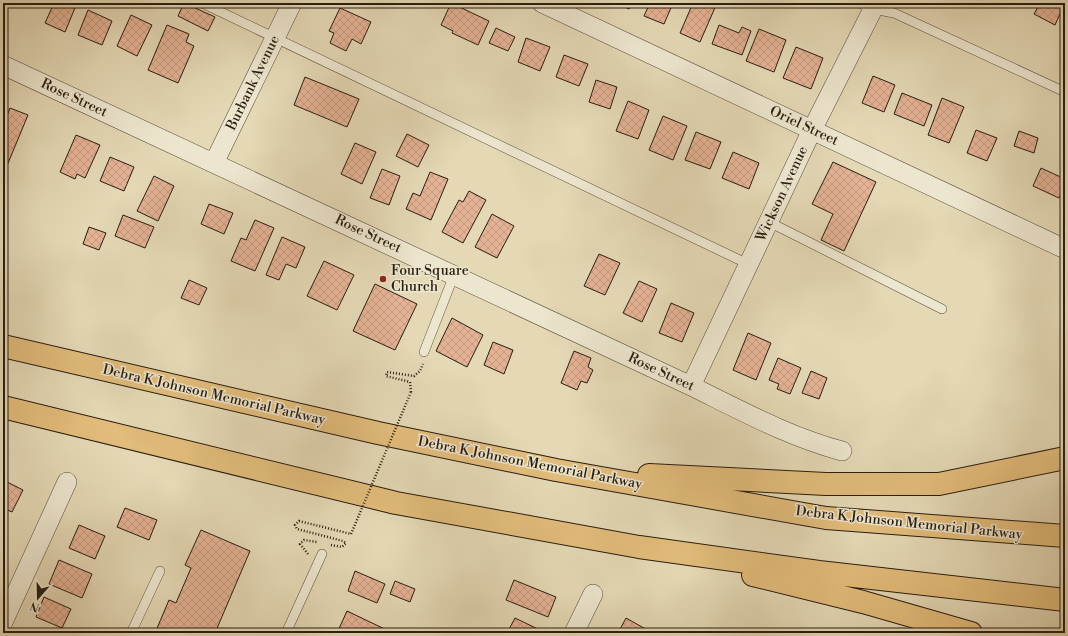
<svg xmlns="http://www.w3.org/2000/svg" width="1068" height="636" font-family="'Libre Bodoni',serif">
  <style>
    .building { fill: url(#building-cross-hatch); stroke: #281d10 }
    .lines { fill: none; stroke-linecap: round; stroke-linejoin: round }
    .service-casing { stroke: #574c39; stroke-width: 10 }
    .minor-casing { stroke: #574c39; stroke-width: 20 }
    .motorway-casing { stroke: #281d10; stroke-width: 24 }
    .path { stroke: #281d10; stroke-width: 2.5; stroke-dasharray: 1 2; stroke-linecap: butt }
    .service { stroke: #ede6cf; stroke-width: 9 }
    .minor { stroke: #ede6cf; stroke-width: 19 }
    .motorway { stroke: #e2bc7a; stroke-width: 22 }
    .path-bridge { stroke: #281d10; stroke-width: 2.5; stroke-dasharray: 1 2; stroke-linecap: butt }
    .poi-dot { fill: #8f2418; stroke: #ede6cf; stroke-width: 1.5 }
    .labels { text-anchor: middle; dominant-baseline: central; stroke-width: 3; stroke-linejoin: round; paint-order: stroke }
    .street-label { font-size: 14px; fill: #281d10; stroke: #ede6cf }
    .poi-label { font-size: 14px; fill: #281d10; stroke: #ede6cf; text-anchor: start }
  </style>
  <defs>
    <pattern id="building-cross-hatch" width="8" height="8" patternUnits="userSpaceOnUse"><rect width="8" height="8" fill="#e4b294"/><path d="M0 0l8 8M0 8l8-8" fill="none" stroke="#c4997f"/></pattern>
  </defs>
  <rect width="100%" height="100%" fill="#e4d8b5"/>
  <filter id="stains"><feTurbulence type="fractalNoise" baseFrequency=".005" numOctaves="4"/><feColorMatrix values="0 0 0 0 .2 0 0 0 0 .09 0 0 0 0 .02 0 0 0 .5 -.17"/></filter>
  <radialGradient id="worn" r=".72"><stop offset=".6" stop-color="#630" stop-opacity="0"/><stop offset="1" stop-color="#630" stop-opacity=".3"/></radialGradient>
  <path class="building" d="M 54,3 L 77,3 L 65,32 L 45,23 Z
    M 184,3 L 215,17 L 208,31 L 178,16 Z
    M 451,3 L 489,21 L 478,45 L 452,33 L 453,31 L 441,25 Z
    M 616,3 L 632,3 L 629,9 Z
    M 650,3 L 673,3 L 664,24 L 644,16 Z
    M 693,3 L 717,3 L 700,42 L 680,33 Z
    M 1040,3 L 1065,3 L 1055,25 L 1034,14 Z
    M 340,8 L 371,22 L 361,44 L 352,39 L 346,51 L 330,43 L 334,33 L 329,31 Z
    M 88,10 L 112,21 L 102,45 L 78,35 Z
    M 131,15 L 152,25 L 137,56 L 117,46 Z
    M 167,25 L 189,34 L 186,42 L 194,46 L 178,83 L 148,70 Z
    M 719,25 L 739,33 L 742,27 L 751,31 L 742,55 L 712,44 Z
    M 496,28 L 515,37 L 508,51 L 489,43 Z
    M 759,29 L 786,40 L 774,72 L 746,61 Z
    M 526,38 L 550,47 L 540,71 L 518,62 Z
    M 796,47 L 823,58 L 811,89 L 783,78 Z
    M 564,55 L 588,64 L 579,86 L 556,77 Z
    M 873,76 L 895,85 L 884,112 L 862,103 Z
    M 305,77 L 359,99 L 347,127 L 294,105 Z
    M 596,80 L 617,87 L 610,109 L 589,102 Z
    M 902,93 L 932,105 L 924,126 L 894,114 Z
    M 942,98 L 964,107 L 949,143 L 928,135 Z
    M 628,101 L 649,110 L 638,139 L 616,131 Z
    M 10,108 L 28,115 L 6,168 L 3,167 L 3,117 L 6,118 Z
    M 663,116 L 687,126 L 673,160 L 649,150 Z
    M 976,130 L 997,138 L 987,161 L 967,153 Z
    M 1019,131 L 1038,138 L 1034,153 L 1014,146 Z
    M 696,132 L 721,142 L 710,169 L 685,160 Z
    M 407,134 L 429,145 L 418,167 L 396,156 Z
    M 76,135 L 100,145 L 85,178 L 77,174 L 75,179 L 60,172 Z
    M 355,143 L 376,152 L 362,184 L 341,174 Z
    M 733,152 L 759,163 L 749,189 L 722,178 Z
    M 110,157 L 134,167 L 124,191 L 100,181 Z
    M 833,162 L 876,182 L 844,251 L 821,240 L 833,214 L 812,204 Z
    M 1041,168 L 1065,179 L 1065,186 L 1059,198 L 1033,186 Z
    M 382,169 L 400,176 L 389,205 L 370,198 Z
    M 430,172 L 448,179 L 431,220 L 406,209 L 413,193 L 420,196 Z
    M 154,176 L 174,186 L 158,221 L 137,211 Z
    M 469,191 L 486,200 L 463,243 L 442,232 L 459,200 L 463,202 Z
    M 209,204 L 233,213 L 224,234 L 201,224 Z
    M 492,214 L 514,226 L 497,258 L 475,247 Z
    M 123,215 L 154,227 L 145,248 L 115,236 Z
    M 255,220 L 274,228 L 255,271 L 231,261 L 241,238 L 246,240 Z
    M 89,227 L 106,233 L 99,250 L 83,244 Z
    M 282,237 L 305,247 L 296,268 L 286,264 L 279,280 L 266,275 Z
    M 599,254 L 620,263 L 605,295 L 584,286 Z
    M 324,261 L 354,275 L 337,310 L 307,296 Z
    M 189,280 L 207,288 L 199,305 L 181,298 Z
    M 639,281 L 657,289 L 642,322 L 623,313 Z
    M 375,284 L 417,304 L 395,350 L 353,331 Z
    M 671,303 L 694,313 L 682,342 L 659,333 Z
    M 452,318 L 483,335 L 467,367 L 436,351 Z
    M 748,333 L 771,343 L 756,380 L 733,370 Z
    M 493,342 L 513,350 L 504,374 L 484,365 Z
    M 574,351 L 591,358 L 588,367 L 593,370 L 587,383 L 581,381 L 577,390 L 561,383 Z
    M 778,358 L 801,368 L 790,394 L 777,389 L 779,384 L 769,380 Z
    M 811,371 L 827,378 L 819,399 L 802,393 Z
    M 5,481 L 23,490 L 12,512 L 3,508 L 3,486 Z
    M 125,508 L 157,520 L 149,540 L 117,527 Z
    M 79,525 L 105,536 L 95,559 L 69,548 Z
    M 201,530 L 250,551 L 215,633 L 155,633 L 169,600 L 176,603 L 191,568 L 185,565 Z
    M 59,560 L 92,574 L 82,598 L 49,584 Z
    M 355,571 L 385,584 L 377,603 L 348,591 Z
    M 514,580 L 556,597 L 548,617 L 506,600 Z
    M 395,581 L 415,589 L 410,602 L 390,594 Z
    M 44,597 L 71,609 L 62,628 L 36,617 Z
    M 347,611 L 393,633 L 337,633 Z
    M 515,618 L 542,631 L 541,633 L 507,633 Z
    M 626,618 L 651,632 L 651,633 L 618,633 Z"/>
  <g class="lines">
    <g class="service-casing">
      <path id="service" d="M 202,3 L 748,264
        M 859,3 L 873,9 L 894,13 L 1065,92
        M 769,222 L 942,309
        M 424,352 L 454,275
        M 131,633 L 160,571
        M 286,633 L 322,554"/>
    </g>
    <g class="minor-casing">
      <path id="minor" d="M 542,3 L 1065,249
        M 3,65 L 691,386 C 740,410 789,437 842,451
        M 214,163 L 292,3
        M 691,386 L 812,130 L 876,3
        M 3,622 L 67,482
        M 574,633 L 593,594"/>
    </g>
    <g class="motorway-casing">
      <path id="motorway" d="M 3,346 L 378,433 L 556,470 L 826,518 L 1065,536
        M 3,407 L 396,503 L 639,547 L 819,572 L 1065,600
        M 649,475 L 826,484 L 939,484 L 1065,458
        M 753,575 L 863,602 L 971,633"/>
    </g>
    <path class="path" d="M 411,392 L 410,382 L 386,376 L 387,372 L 414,376 L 420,371 L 423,364
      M 331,545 L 342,547 L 346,543 L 343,541 L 297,529 L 295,525 L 299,521 L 351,534
      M 308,554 L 300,544 L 304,540 L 317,542"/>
    <use href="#service" class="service"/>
    <use href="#minor" class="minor"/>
    <use href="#motorway" class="motorway"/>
    <path class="path-bridge" d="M 351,534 L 411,392"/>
  </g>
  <circle class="poi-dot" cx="383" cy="279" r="4"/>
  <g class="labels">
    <g class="street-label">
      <text transform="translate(253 83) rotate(-64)">Burbank Avenue</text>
      <text transform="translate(74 98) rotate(25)">Rose Street</text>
      <text transform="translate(804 126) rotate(25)">Oriel Street</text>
      <text transform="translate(782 194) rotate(-65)">Wickson Avenue</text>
      <text transform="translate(368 234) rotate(25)">Rose Street</text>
      <text transform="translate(661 372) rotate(25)">Rose Street</text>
      <text transform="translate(214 395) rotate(13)">Debra K Johnson Memorial Parkway</text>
      <text transform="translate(530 463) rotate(11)">Debra K Johnson Memorial Parkway</text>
      <text transform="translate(909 523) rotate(6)">Debra K Johnson Memorial Parkway</text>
    </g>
    <g class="poi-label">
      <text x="391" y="271">Four Square<tspan x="391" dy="16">Church</tspan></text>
    </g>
  </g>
  <rect width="1068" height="636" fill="none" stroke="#e4d8b5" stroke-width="16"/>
  <rect x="4" y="4" width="1060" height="628" fill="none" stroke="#281d10" stroke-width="2"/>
  <rect x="8" y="8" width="1052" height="620" fill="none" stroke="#281d10"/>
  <g transform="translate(38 598) rotate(200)" stroke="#ede6cf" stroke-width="3" paint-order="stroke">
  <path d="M0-3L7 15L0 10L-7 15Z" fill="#281d10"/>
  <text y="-6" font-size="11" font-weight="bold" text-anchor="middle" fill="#281d10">N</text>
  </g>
  <rect width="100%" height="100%" filter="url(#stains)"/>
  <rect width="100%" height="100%" fill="url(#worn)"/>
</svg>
